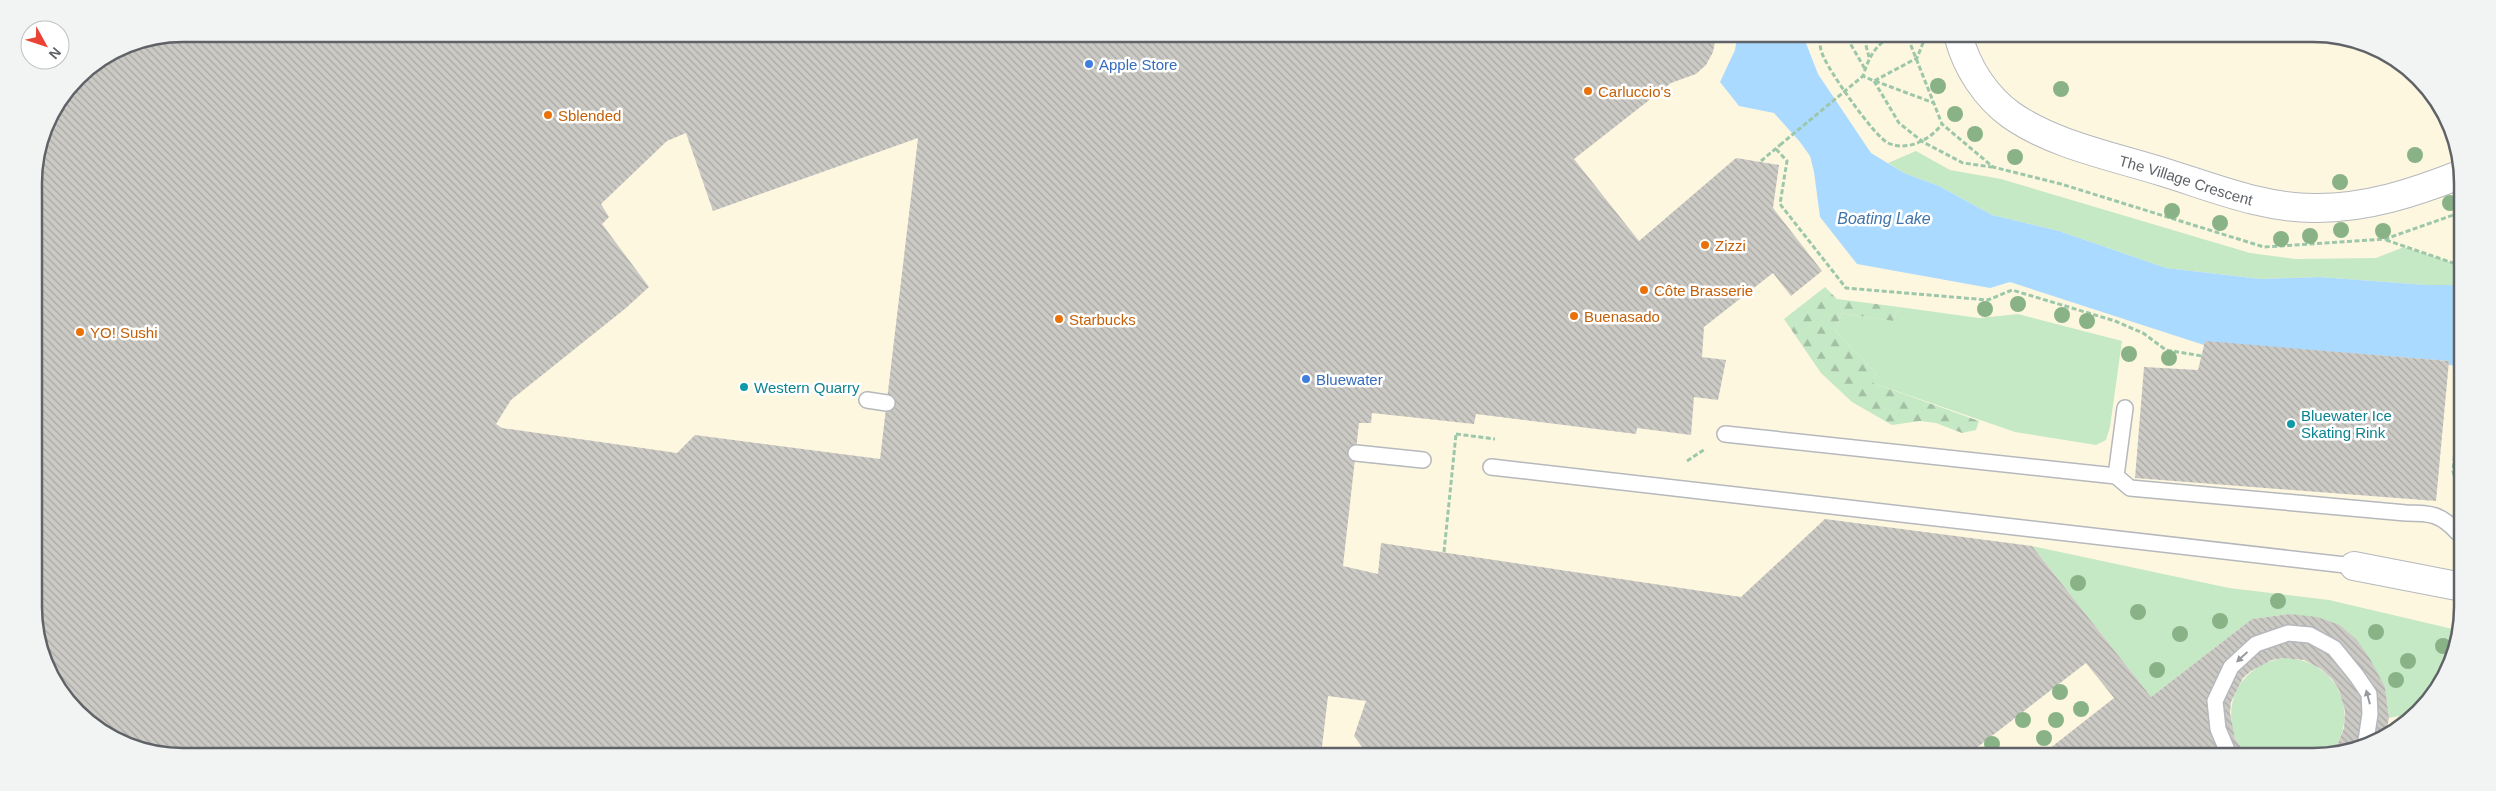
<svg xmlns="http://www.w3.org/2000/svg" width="2496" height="791" font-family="Arial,sans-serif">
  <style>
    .commercial { fill: #fef7e0 }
    .green { fill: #c5e8c5 }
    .forest { fill: url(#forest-firs) }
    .water { fill: #aadaff }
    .building { fill: url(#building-back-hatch); fill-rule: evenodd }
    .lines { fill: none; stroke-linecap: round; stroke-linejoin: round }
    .service-casing { stroke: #b5b8bc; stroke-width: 18 }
    .minor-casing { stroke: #b5b8bc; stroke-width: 30 }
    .path { stroke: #9cc7a9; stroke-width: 3; stroke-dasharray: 5 2.5; stroke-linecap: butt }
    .service { stroke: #fff; stroke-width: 15 }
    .minor { stroke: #fff; stroke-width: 28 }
    .path-bridge { stroke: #9cc7a9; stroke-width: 3; stroke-dasharray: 5 2.5; stroke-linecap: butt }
    .tree { fill: #89b387 }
    .oneway { fill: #979a9d }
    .shop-dot { fill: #3f7fe0; stroke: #fff; stroke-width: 2 }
    .food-dot { fill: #e8710a; stroke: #fff; stroke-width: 2 }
    .culture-dot { fill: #0f9aa8; stroke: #fff; stroke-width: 2 }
    .labels { text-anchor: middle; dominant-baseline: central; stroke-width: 5; stroke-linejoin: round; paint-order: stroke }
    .shop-label { font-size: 15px; fill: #366cbe; stroke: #fff; text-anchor: start }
    .food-label { font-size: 15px; fill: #c56008; stroke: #fff; text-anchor: start }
    .street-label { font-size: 15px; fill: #5f6368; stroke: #fff }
    .culture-label { font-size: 15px; fill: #0d838f; stroke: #fff; text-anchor: start }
    .water-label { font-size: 16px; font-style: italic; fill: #4174aa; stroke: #fff }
    .rim { fill: none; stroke: #5f6368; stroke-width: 2.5 }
  </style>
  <defs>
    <pattern id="forest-firs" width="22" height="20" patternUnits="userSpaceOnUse" patternTransform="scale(1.25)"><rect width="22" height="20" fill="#c5e8c5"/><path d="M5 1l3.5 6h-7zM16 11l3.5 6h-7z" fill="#a3c0a4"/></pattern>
    <pattern id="building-back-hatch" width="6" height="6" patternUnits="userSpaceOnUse" patternTransform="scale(1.25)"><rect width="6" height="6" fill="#cccac5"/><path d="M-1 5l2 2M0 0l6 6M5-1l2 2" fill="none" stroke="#a9a8a4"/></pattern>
  </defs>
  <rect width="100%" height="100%" fill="#f1efe8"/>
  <path class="commercial" d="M 281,34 L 2342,39 L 2425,85 L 2459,155 L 2457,646 L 2437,691 L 2404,726 L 2361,749 L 2322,757 L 145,752 L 108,737 L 71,706 L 37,636 L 34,231 L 112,129 Z"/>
  <path class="green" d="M 1916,151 L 1950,170 L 2001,179 L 2250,253 L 2296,259 L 2376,258 L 2404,247 L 2459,265 L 2459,285 L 2427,285 L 2319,277 L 2261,279 L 2166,268 L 2059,231 L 1992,215 L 1939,186 L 1904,173 L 1888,163 Z
    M 1899,307 L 1979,318 L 2018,314 L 2122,341 L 2110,427 L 2106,440 L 2096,445 L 2015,432 L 1873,383 L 1876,373 L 1836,332 L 1841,313 L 1893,321 Z
    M 2032,546 L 2229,588 L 2329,600 L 2457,630 C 2457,657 2441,692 2419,710 C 2412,715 2398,716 2389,718 L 2385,687 L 2357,640 L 2340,625 L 2317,618 L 2290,614 L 2252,619 L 2151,697 Z
    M 2283,658 C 2336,658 2364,714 2329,756 L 2248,757 C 2243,751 2237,744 2235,738 C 2222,699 2243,665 2283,658 Z"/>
  <path class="forest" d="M 1825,287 L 1837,299 L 1899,307 L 1893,321 L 1841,313 L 1836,332 L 1876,373 L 1873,383 L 1979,421 L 1976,430 L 1962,433 L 1936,423 L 1920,421 L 1892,425 L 1852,402 L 1821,373 L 1784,319 Z"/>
  <path class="water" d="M 1737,37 L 1804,38 L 1818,74 L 1871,153 L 1904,173 L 1939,186 L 1992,215 L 2059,231 L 2166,268 L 2261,279 L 2319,277 L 2427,285 L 2459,285 L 2458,366 L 2449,365 L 2449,361 L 2205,342 L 2204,345 L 2010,282 L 1990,288 L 1857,264 L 1820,217 L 1814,172 L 1810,156 L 1800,142 L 1774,113 L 1739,106 L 1720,82 L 1735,50 Z"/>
  <path class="building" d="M 184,34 L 1716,37 L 1713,52 L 1706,65 L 1696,74 L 1671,83 L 1574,159 L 1639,241 L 1736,158 L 1779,165 L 1773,208 L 1822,271 L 1791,296 L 1773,273 L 1704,327 L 1702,357 L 1726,360 L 1718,400 L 1694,397 L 1691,435 L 1637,428 L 1636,434 L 1476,414 L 1474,424 L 1372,413 L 1371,423 L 1359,423 L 1343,566 L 1378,574 L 1381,543 L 1741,597 L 1825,519 L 2032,546 L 2151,697 L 2252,619 L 2290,614 L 2317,617 L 2340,625 L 2357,640 L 2370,659 L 2385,687 L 2389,718 L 2385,736 L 2361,749 L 2329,755 L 2338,743 L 2344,728 L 2345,711 L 2339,690 L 2332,679 L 2321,669 L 2304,660 L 2283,658 L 2272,660 L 2251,671 L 2243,678 L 2231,702 L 2230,713 L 2235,739 L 2248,757 L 2040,756 L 2114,698 L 2086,663 L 1966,756 L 1368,755 L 1354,736 L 1366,701 L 1328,696 L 1321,755 L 145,752 L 108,737 L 71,706 L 37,636 L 34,174 L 49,118 L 78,77 L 127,45 ZM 686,133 L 713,211 L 918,138 L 880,459 L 695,435 L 677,453 L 502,428 L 496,424 L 511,400 L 626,308 L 649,287 L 602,224 L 609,217 L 601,204 L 667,141 Z
    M 2205,341 L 2449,361 L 2436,501 L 2135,478 L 2144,367 L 2198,370 Z"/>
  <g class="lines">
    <g class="service-casing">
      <path id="service" d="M 867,400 L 887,403
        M 1725,434 L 2116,476 L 2130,488 L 2406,513 C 2431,513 2441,514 2458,533
        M 1356,453 L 1423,460
        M 1491,467 L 2354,566
        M 2116,476 L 2125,408
        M 2230,757 L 2218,729 L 2215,701 L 2231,667 L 2256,644 L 2288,633 L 2310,635 L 2334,648 L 2356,675 L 2369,694 L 2370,714 L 2365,747"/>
    </g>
    <g class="minor-casing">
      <g id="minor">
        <path id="s1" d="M 1959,38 C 1967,68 1986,97 2011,115 C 2054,145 2112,156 2163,172 C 2212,187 2264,209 2317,208 C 2367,208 2413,193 2459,175"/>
        <path d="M 2354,566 L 2457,586"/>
      </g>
    </g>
    <path class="path" d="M 1819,38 C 1820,43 1820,48 1822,53 C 1827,69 1874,136 1888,143 C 1908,152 1931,139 1942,124
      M 1847,38 L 1865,69
      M 1864,38 L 1869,57
      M 1889,38 C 1874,46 1868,60 1863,76 L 1874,81 L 1917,58 L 1925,38
      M 1908,38 L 1942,124 L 1993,167 L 2061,184 L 2264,247 L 2385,239 L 2459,213
      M 1874,81 L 1899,123 L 1923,142 L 1963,163 L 1992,167
      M 1875,81 L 1934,103
      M 1776,149 L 1787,161 L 1780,204 L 1846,288 L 1988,300 L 2012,290 L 2115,321 L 2143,333 L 2166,350 L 2202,356
      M 1761,161 L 1780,145
      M 2386,240 L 2459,265
      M 1456,434 L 1495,439
      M 1687,461 L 1705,449
      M 2458,490 L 2453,471 L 2458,419"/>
    <use href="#service" class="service"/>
    <use href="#minor" class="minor"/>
    <path class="path-bridge" d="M 1780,145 L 1863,76
      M 1444,552 L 1456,434"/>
  </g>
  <g class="tree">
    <circle cx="1938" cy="86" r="8"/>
    <circle cx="2061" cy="89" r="8"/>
    <circle cx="1955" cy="114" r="8"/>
    <circle cx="1975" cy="134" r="8"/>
    <circle cx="2415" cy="155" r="8"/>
    <circle cx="2015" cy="157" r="8"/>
    <circle cx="2340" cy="182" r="8"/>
    <circle cx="2450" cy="203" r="8"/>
    <circle cx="2172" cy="211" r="8"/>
    <circle cx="2220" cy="223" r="8"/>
    <circle cx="2341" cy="230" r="8"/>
    <circle cx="2383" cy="231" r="8"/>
    <circle cx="2310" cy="236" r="8"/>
    <circle cx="2281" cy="239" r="8"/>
    <circle cx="2018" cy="304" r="8"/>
    <circle cx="1985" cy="309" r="8"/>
    <circle cx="2062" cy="315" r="8"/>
    <circle cx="2087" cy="321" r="8"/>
    <circle cx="2129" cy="354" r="8"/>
    <circle cx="2169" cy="358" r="8"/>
    <circle cx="2078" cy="583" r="8"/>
    <circle cx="2278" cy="601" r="8"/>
    <circle cx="2138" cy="612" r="8"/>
    <circle cx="2220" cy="621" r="8"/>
    <circle cx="2376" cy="632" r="8"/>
    <circle cx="2180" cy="634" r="8"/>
    <circle cx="2443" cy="646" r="8"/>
    <circle cx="2408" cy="661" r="8"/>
    <circle cx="2157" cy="670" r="8"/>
    <circle cx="2396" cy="680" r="8"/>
    <circle cx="2060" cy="692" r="8"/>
    <circle cx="2081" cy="709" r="8"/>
    <circle cx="2023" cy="720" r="8"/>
    <circle cx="2056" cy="720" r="8"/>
    <circle cx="2044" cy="738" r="8"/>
    <circle cx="1992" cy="744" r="8"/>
  </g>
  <defs><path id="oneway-solid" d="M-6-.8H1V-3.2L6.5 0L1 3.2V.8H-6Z" transform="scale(1.25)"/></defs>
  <g class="oneway">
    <use href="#oneway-solid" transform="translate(2242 657) rotate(137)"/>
    <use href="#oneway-solid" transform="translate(2368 697) rotate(-105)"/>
  </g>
  <g class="shop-dot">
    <circle cx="1089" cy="64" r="5"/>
    <circle cx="1306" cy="379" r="5"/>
  </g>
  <g class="food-dot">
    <circle cx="1588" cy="91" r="5"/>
    <circle cx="548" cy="115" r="5"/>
    <circle cx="1705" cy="245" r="5"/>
    <circle cx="1644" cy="290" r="5"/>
    <circle cx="1574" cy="316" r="5"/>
    <circle cx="1059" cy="319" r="5"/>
    <circle cx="80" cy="332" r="5"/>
  </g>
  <g class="culture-dot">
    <circle cx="744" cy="387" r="5"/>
    <circle cx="2291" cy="424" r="5"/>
  </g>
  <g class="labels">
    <g class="shop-label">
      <text x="1099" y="64">Apple Store</text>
      <text x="1316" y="379">Bluewater</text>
    </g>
    <g class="food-label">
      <text x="1598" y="91">Carluccio's</text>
      <text x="558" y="115">Sblended</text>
      <text x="1715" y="245">Zizzi</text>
      <text x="1654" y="290">Côte Brasserie</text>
      <text x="1584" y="316">Buenasado</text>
      <text x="1069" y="319">Starbucks</text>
      <text x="90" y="332">YO! Sushi</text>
    </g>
    <g class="street-label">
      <text stroke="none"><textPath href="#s1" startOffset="282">The Village Crescent</textPath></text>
    </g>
    <g class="culture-label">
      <text x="754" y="387">Western Quarry</text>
      <text x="2301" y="415">Bluewater Ice<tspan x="2301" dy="17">Skating Rink</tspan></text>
    </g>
    <g class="water-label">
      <text x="1884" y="218">Boating Lake</text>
    </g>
  </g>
  <path d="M0 0H2496V791H0ZM183 42H2313A141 141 0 0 1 2454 183V607A141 141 0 0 1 2313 748H183A141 141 0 0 1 42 607V183A141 141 0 0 1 183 42Z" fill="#f2f3f3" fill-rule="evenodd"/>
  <path class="rim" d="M183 42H2313A141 141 0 0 1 2454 183V607A141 141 0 0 1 2313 748H183A141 141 0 0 1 42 607V183A141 141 0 0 1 183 42Z"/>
  <g transform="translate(45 45) rotate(130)"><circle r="24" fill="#ffffff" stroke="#bfc1c3"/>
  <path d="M0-4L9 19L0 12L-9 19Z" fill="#ea4335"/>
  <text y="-8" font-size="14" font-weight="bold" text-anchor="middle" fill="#5f6368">N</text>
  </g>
</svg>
